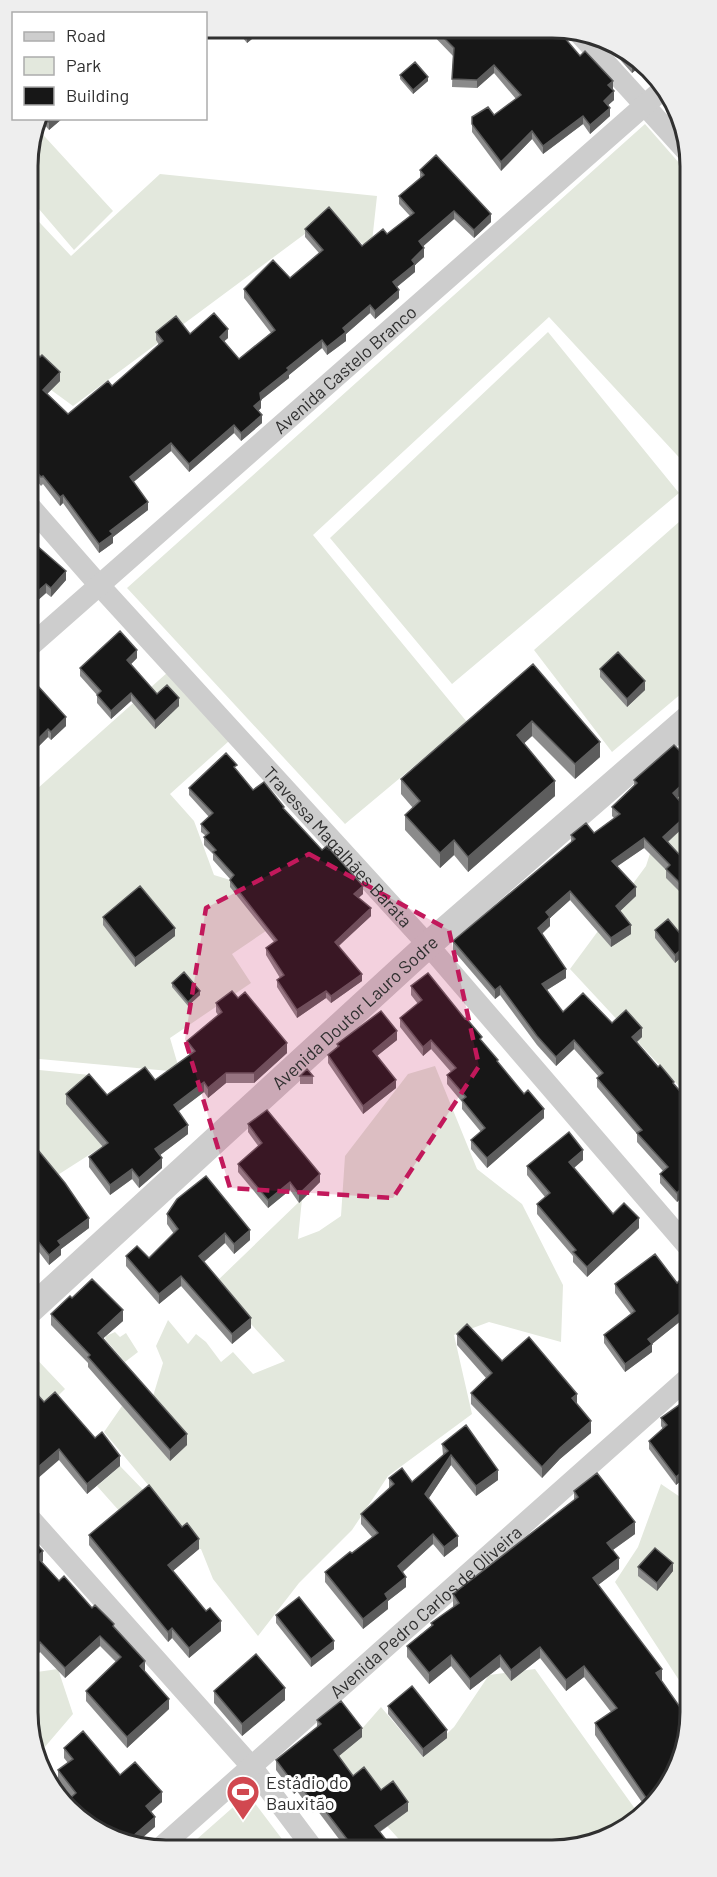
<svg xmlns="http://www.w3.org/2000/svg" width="717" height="1877" font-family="Barlow,sans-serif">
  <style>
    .green { fill: #e3e8dd }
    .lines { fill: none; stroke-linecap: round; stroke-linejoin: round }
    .minor { stroke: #cdcdcd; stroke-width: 21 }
    .tertiary { stroke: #cdcdcd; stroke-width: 27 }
    .wall { fill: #8b8b8b }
    .shaded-wall { fill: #5d5d5d }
    .building { fill: #171717; stroke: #5d5d5d; stroke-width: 1.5 }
    .marked { fill: #c2185b; fill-opacity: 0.2; stroke: #c2185b; stroke-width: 4.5; stroke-dasharray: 12 8; stroke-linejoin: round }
    .labels { text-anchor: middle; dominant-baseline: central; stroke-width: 6; stroke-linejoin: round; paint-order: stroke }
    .street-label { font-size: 18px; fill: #303030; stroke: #fff }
    .poi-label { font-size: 18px; fill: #303030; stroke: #fff; text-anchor: start }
    .rim { fill: none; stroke: #303030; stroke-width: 3 }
  </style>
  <rect width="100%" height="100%" fill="#fff"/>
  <path class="green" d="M 645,124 L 687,172 L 688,467 L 549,317 L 313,535 L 467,722 L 345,824 L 127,588 Z
    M 35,126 L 113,211 L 74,250 L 27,195 L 27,156 Z
    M 160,174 L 377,196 L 371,251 L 329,216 L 73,406 L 28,373 L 27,209 L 71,256 Z
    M 548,332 L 679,493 L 452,684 L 330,538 Z
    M 688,514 L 688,688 L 612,752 L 534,650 Z
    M 168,672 L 229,741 L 170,794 L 194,821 L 214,875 L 266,891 L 285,918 L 232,954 L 251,983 L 170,1038 L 180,1072 L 29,1058 L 28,891 L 34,885 L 28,878 L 28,797 Z
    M 688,748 L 689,1097 L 570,969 L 646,866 L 683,752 Z
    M 435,1066 L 477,1169 L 522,1204 L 563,1285 L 561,1342 L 489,1322 L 454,1335 L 472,1414 L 388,1476 L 352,1530 L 299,1583 L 258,1636 L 213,1579 L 201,1549 L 165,1548 L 164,1504 L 104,1432 L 122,1406 L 170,1460 L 187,1445 L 151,1403 L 163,1363 L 156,1346 L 168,1320 L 188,1344 L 196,1334 L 206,1342 L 221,1362 L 233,1352 L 253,1374 L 285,1361 L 214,1284 L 302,1199 L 298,1239 L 319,1231 L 341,1216 L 345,1156 L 408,1074 Z
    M 29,1069 L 90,1075 L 83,1089 L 103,1146 L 53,1178 L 29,1149 Z
    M 115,1332 L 120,1337 L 126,1333 L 138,1352 L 125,1362 L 105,1339 L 106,1336 Z
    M 29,1351 L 65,1389 L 29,1424 L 31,1398 L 29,1396 Z
    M 120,1466 L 149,1496 L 121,1513 L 97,1486 Z
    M 661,1484 L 689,1503 L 690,1697 L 615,1582 L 638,1547 Z
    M 58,1669 L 73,1714 L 38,1755 L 30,1739 L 30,1673 Z
    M 535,1669 L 638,1813 L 579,1847 L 406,1847 L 331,1764 L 381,1707 L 423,1757 L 454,1727 L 489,1675 Z
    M 248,1794 L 288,1847 L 188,1847 Z"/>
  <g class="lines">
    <g class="minor">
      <path d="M 576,30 L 687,152"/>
      <path id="s1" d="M 28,504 L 99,585 L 428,945 L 689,1248"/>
      <path id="s2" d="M 28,648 L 662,90"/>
      <path d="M 29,1517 L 252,1767 L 312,1847"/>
      <path id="s3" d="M 161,1847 L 689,1377"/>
    </g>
    <path class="tertiary" id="s4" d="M 29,1311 L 428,945 L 688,719"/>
  </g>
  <path class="wall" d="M 234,27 L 262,28 L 262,31 L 247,43 Z
    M 427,29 L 558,30 L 580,56 L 613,89 L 614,100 L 608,105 L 610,116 L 590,134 L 583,124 L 543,154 L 532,139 L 501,171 L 472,132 L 472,117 L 494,115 L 516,99 L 494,73 L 477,88 L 452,87 L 453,56 Z
    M 607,45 L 643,64 L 632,73 Z
    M 400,75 L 428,81 L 413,94 L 400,79 Z
    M 39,118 L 63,118 L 49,130 Z
    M 420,170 L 491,222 L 474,238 L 454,219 L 422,247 L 424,257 L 415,265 L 415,272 L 397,287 L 399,298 L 375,319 L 370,313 L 346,334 L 346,341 L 327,355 L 322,348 L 289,375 L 289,378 L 261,400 L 261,408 L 258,411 L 262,423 L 241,441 L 234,433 L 189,472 L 171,451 L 133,482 L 148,510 L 113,537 L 113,543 L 99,553 L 63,503 L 60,506 L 43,484 L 41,486 L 28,470 L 28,346 L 60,381 L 47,394 L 68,414 L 112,386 L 159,345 L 156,340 L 156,332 L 228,338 L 224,341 L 239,359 L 271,333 L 244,298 L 244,289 L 290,278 L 319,253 L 305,237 L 305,229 L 362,246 L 387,234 L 410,216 L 399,204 L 399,196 L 420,178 Z
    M 28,526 L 32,538 L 30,540 L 66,580 L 51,597 L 46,593 L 28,609 Z
    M 137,658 L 131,664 L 157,694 L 179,706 L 155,729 L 131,701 L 111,719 L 97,703 L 97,695 L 80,676 L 80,668 Z
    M 533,664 L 600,757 L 575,779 L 532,736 L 524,743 L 555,796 L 468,872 L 454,855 L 440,868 L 405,830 L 405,815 L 413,808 L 401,794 L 401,779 Z
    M 600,669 L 645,690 L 627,707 L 600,677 Z
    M 28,675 L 66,726 L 51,740 L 48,737 L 28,757 Z
    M 237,770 L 253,790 L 284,809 L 363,894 L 358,898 L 371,916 L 339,946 L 362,981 L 331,1003 L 326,998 L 297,1018 L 277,987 L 277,980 L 280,978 L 266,955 L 266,948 L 274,942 L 230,887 L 230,879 L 213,860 L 213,854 L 204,845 L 204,837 L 206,836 L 201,832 L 201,824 L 209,817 L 189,795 L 189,788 Z
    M 634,780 L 677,798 L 688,823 L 668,842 L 688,864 L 683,895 L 666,878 L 666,870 L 644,848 L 617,866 L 636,896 L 620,911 L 631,934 L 611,947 L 570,900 L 550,918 L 550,926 L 542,934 L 566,978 L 547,990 L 563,1012 L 612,1023 L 642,1037 L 637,1042 L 689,1102 L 689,1205 L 682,1197 L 677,1202 L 660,1183 L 660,1174 L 663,1171 L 637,1142 L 637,1134 L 597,1087 L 597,1078 L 599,1077 L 574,1049 L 556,1066 L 537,1045 L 500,995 L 495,999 L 453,950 L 453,941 L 571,843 L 571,835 L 594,833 L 614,818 L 612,816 L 612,807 L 634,785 Z
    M 103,917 L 175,936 L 135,967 L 103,925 Z
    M 655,930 L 688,951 L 675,963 L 655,938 Z
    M 172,983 L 200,995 L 188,1006 L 172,987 Z
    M 411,986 L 482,1041 L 498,1063 L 544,1118 L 487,1168 L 471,1149 L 471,1140 L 481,1132 L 462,1109 L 462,1102 L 447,1084 L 447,1075 L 451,1072 L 431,1049 L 423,1056 L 400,1027 L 400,1018 L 418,1004 L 411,995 Z
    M 238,998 L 287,1053 L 254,1083 L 226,1083 L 208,1098 L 204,1092 L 178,1111 L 188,1134 L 160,1155 L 162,1168 L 139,1188 L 132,1179 L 110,1195 L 89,1167 L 89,1157 L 103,1147 L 66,1104 L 66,1094 L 107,1095 L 155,1080 L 190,1055 L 187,1051 L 187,1041 L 218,1015 L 216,1012 L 216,1003 Z
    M 397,1040 L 377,1056 L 396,1088 L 363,1114 L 328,1063 L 328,1055 L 337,1047 L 337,1044 Z
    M 300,1076 L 313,1076 L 313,1084 L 300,1084 Z
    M 248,1124 L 320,1182 L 299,1203 L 290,1190 L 268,1208 L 238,1172 L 238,1164 L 259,1147 L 248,1132 Z
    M 29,1139 L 89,1228 L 61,1249 L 61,1255 L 49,1265 L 29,1239 Z
    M 583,1160 L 574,1168 L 613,1214 L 639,1228 L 587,1277 L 573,1262 L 573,1256 L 537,1214 L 537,1204 L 545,1197 L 527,1175 L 527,1166 Z
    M 167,1214 L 250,1240 L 234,1254 L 225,1243 L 204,1262 L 251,1328 L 232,1344 L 181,1286 L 159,1304 L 126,1266 L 126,1256 L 149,1258 L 174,1234 L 167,1224 Z
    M 677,1283 L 689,1293 L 689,1317 L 688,1315 L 652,1344 L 652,1352 L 625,1372 L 604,1343 L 604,1335 L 631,1314 L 615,1293 L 615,1284 Z
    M 72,1298 L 123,1321 L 103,1338 L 187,1445 L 170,1461 L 88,1367 L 88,1363 L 51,1325 L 51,1314 Z
    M 457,1334 L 502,1361 L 591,1433 L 560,1459 L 542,1478 L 471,1404 L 471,1393 L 486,1378 L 457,1345 Z
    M 689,1398 L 689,1474 L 676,1485 L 649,1449 L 649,1441 L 663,1429 L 661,1426 L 661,1418 Z
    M 44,1402 L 120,1466 L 87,1494 L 59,1460 Z
    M 442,1444 L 498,1480 L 476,1496 L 451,1465 L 428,1499 L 458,1546 L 444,1557 L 433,1544 L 403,1572 L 406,1587 L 388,1601 L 388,1609 L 363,1629 L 325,1582 L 325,1572 L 352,1553 L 372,1537 L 361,1524 L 361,1514 L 389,1489 L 389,1478 L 412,1482 L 443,1455 Z
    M 574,1491 L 635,1534 L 613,1550 L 619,1569 L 598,1585 L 662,1680 L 656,1802 L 646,1808 L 595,1735 L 595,1723 L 611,1712 L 584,1677 L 566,1691 L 540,1658 L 511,1681 L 500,1667 L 470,1690 L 451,1666 L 429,1684 L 407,1657 L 407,1646 L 431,1626 L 431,1623 L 454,1607 L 453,1606 L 453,1594 L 574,1500 Z
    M 89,1535 L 199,1549 L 173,1571 L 221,1631 L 189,1658 L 172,1638 L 168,1642 L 89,1545 Z
    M 29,1537 L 43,1561 L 41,1562 L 59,1581 L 92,1608 L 114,1627 L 145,1671 L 145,1672 L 169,1709 L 127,1748 L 86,1701 L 86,1691 L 116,1662 L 100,1646 L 65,1678 L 40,1652 L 30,1661 Z
    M 638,1567 L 673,1571 L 657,1591 L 638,1576 Z
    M 276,1615 L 334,1649 L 311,1667 L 276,1623 Z
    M 214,1691 L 285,1700 L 242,1736 L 214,1703 Z
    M 388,1706 L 447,1738 L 423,1757 L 388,1714 Z
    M 317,1720 L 362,1737 L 339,1756 L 353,1776 L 381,1790 L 408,1811 L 380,1832 L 391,1847 L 345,1847 L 317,1810 L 313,1813 L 297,1791 L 294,1794 L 276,1770 L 276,1760 L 317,1727 Z
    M 64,1748 L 120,1775 L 162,1802 L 151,1812 L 155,1827 L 72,1797 L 58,1781 L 58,1770 L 68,1763 L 64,1758 Z"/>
  <path class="shaded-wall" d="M 254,28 L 262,28 L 262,31 L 247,43 L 247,33 Z
    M 637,61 L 643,64 L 632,73 L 632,65 Z
    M 494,65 L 494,73 L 477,88 L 477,80 Z
    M 428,77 L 428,81 L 413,94 L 413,90 Z
    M 613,81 L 613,89 L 608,93 L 608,85 Z
    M 614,91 L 614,100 L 604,109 L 604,101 Z
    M 610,108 L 610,116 L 590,134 L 590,125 Z
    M 583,116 L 583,124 L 543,154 L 543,146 Z
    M 54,118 L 63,118 L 49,130 L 49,122 Z
    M 532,131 L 532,139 L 501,171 L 501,162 Z
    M 454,211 L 454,219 L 419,250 L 419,241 Z
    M 491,214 L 491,222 L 474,238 L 474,230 Z
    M 424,248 L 424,257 L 415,265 L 415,272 L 393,290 L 393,282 L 412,260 Z
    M 399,290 L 399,298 L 375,319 L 375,311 Z
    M 370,305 L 370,313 L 346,334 L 346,341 L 327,355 L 327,347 L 343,328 Z
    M 228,329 L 228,338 L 220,345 L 220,337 Z
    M 322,340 L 322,348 L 289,375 L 289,378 L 261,400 L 261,408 L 254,415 L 254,406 L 260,393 L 287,368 Z
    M 60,372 L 60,381 L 43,398 L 43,390 Z
    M 262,415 L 262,423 L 241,441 L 241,433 Z
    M 234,425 L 234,433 L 189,472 L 189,464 Z
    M 171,443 L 171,451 L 130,485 L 130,477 Z
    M 63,495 L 63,503 L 60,506 L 60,497 Z
    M 148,502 L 148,510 L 113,537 L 113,543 L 99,553 L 99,544 L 110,531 Z
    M 32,530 L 32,538 L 28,542 L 28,533 Z
    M 66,571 L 66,580 L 51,597 L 51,588 Z
    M 46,584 L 46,593 L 28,609 L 28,600 Z
    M 137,650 L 137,658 L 127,668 L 127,660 Z
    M 645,681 L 645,690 L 627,707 L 627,699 Z
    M 131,693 L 131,701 L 111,719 L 111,711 Z
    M 179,698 L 179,706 L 155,729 L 155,721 Z
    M 66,717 L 66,726 L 51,740 L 51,732 Z
    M 532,721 L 532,736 L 517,750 L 517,735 Z
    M 48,729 L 48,737 L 28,757 L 28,749 Z
    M 600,742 L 600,757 L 575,779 L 575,764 Z
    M 688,779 L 688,788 L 673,802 L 673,793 Z
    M 555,781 L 555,796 L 468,872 L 468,857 Z
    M 688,814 L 688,823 L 663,846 L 663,837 Z
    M 644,838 L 644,848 L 612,870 L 612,861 Z
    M 454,840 L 454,855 L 440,868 L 440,853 Z
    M 688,881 L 688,890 L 683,895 L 683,886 Z
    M 363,886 L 363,894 L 354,902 L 354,894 Z
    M 636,887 L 636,896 L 616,915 L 616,906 Z
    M 570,891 L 570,900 L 550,918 L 550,926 L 538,937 L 538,928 L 546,912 Z
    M 371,908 L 371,916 L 335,949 L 335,942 Z
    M 631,925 L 631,934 L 611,947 L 611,938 Z
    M 175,928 L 175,936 L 135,967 L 135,958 Z
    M 688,943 L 688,951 L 675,963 L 675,955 Z
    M 566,969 L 566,978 L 542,993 L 542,984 Z
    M 362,974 L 362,981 L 331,1003 L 331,996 Z
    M 500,986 L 500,995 L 495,999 L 495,990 Z
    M 200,991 L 200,995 L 188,1006 L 188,1002 Z
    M 326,991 L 326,998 L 297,1018 L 297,1010 Z
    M 642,1028 L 642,1037 L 632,1046 L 632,1037 Z
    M 397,1031 L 397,1040 L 373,1059 L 373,1051 Z
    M 431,1040 L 431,1049 L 423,1056 L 423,1047 Z
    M 574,1040 L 574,1049 L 556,1066 L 556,1057 Z
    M 287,1043 L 287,1053 L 254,1083 L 254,1073 Z
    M 226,1073 L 226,1083 L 208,1098 L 208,1088 Z
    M 396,1080 L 396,1088 L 363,1114 L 363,1106 Z
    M 204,1082 L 204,1092 L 174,1115 L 174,1105 Z
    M 544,1109 L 544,1118 L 487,1168 L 487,1158 Z
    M 188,1125 L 188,1134 L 155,1159 L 155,1149 Z
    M 583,1150 L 583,1160 L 569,1172 L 569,1162 Z
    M 162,1158 L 162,1168 L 139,1188 L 139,1178 Z
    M 132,1169 L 132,1179 L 110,1195 L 110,1185 Z
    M 320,1174 L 320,1182 L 299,1203 L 299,1194 Z
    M 290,1182 L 290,1190 L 268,1208 L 268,1200 Z
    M 682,1188 L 682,1197 L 677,1202 L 677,1193 Z
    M 89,1218 L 89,1228 L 61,1249 L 61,1255 L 49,1265 L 49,1255 L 58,1241 Z
    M 639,1218 L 639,1228 L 587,1277 L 587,1267 Z
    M 250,1230 L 250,1240 L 234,1254 L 234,1244 Z
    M 225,1233 L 225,1243 L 199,1266 L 199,1256 Z
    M 181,1276 L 181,1286 L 159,1304 L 159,1294 Z
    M 688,1307 L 688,1315 L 652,1344 L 652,1352 L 625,1372 L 625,1364 L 648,1339 Z
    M 123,1310 L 123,1321 L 98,1343 L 98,1333 Z
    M 251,1318 L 251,1328 L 232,1344 L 232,1334 Z
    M 577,1394 L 577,1405 L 572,1398 Z
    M 591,1421 L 591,1433 L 560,1459 L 542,1478 L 542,1467 L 560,1448 Z
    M 187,1434 L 187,1445 L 170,1461 L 170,1450 Z
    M 59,1449 L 59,1460 L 29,1486 L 29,1475 Z
    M 451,1455 L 451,1465 L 425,1504 L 425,1494 Z
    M 120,1456 L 120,1466 L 87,1494 L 87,1484 Z
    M 689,1466 L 689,1474 L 676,1485 L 676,1477 Z
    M 498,1470 L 498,1480 L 476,1496 L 476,1486 Z
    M 635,1522 L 635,1534 L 607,1554 L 607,1543 Z
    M 433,1534 L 433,1544 L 398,1576 L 398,1566 Z
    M 458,1536 L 458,1546 L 444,1557 L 444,1547 Z
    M 199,1539 L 199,1549 L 168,1575 L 168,1565 Z
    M 43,1551 L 43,1561 L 37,1567 L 37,1557 Z
    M 619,1558 L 619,1569 L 593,1589 L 593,1578 Z
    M 673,1563 L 673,1571 L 657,1591 L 657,1583 Z
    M 406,1577 L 406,1587 L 388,1601 L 388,1609 L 363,1629 L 363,1619 L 385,1594 Z
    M 221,1621 L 221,1631 L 189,1658 L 189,1648 Z
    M 172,1628 L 172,1638 L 168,1642 L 168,1632 Z
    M 100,1636 L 100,1646 L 65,1678 L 65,1668 Z
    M 334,1641 L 334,1649 L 311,1667 L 311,1659 Z
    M 40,1642 L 40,1652 L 30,1661 L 30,1651 Z
    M 540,1647 L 540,1658 L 511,1681 L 511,1670 Z
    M 451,1655 L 451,1666 L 429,1684 L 429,1673 Z
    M 500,1655 L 500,1667 L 470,1690 L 470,1679 Z
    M 145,1661 L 145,1671 L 140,1676 L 140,1666 Z
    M 584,1666 L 584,1677 L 566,1691 L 566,1680 Z
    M 662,1669 L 662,1680 L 656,1684 L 656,1673 Z
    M 285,1688 L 285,1700 L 242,1736 L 242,1724 Z
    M 169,1699 L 169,1709 L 127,1748 L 127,1737 Z
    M 362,1728 L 362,1737 L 334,1760 L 334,1750 Z
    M 447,1730 L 447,1738 L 423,1757 L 423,1749 Z
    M 297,1781 L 297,1791 L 294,1794 L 294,1784 Z
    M 162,1792 L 162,1802 L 146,1816 L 146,1806 Z
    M 317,1800 L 317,1810 L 313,1813 L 313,1803 Z
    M 408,1802 L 408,1811 L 375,1835 L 375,1826 Z
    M 155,1817 L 155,1827 L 134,1845 L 129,1842 L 132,1837 Z"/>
  <path class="building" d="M 242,28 L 254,28 L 247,33 Z
    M 435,29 L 558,30 L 580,56 L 585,51 L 613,81 L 608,85 L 614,91 L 604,101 L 610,108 L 590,125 L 583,116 L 543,146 L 532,131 L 501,162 L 472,124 L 472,117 L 488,107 L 494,115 L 521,95 L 494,65 L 477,80 L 452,79 L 454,48 Z
    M 622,53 L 637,61 L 632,65 Z
    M 415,62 L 428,77 L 413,90 L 400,75 Z
    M 46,118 L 54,118 L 49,122 Z
    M 436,155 L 491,214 L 474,230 L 454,211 L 419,241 L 424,248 L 412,260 L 415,264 L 393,282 L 399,290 L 375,311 L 370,305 L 343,328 L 346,332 L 327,347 L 322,340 L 287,368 L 289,370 L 260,393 L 261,400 L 254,406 L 262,415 L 241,433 L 234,425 L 189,464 L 171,443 L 130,477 L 148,502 L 110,531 L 113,534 L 99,544 L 63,495 L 60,497 L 43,476 L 41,477 L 28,462 L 28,346 L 40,357 L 42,355 L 60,372 L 43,390 L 68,414 L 108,381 L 112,386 L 163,341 L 156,332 L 176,316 L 190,334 L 214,313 L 228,329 L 220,337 L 239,359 L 275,330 L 244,289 L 273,260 L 290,278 L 323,250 L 305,229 L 329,207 L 362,246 L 383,229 L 387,234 L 414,213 L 399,196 L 424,175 L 420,170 Z
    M 28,526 L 32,530 L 28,533 Z
    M 28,538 L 66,571 L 51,588 L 46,584 L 28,600 Z
    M 120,631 L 137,650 L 127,660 L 157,694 L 167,685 L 179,698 L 155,721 L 131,693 L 111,711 L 97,695 L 101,691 L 80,668 Z
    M 618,652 L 645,681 L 627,699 L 600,669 Z
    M 533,664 L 600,742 L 575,764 L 532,721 L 517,735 L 555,781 L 468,857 L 454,840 L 440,853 L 405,815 L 420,801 L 401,779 Z
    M 28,675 L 66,717 L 51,732 L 48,729 L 28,749 Z
    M 674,745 L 683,754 L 688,750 L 688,779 L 673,793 L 688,811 L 688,814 L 663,837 L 688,864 L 688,881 L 683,886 L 666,869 L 670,865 L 644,838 L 612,861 L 636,887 L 616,906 L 631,925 L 611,938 L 570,891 L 546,912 L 550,917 L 538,928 L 566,969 L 542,984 L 563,1012 L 583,993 L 612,1023 L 626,1010 L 642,1028 L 632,1037 L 658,1067 L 660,1065 L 674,1082 L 673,1083 L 689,1102 L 689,1196 L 682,1188 L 677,1193 L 660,1174 L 668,1167 L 637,1133 L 642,1130 L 597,1078 L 603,1073 L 574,1040 L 556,1057 L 537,1036 L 500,986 L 495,990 L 453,941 L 575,839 L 571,835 L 586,823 L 594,833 L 620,814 L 612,807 L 637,783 L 634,780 Z
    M 226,753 L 237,765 L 234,767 L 253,790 L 264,782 L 284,807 L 283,808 L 322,850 L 327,846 L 363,886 L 354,894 L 371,908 L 335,942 L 362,974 L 331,996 L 326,991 L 297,1010 L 277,980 L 284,975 L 266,948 L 277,940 L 230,880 L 234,875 L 213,852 L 216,850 L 204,837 L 209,833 L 201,824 L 213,813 L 189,788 Z
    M 140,886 L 175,928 L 135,958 L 103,917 Z
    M 668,919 L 688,943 L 675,955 L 655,930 Z
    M 184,972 L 200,991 L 188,1002 L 172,983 Z
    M 428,973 L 465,1019 L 466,1018 L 482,1037 L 480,1039 L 498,1060 L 497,1061 L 524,1094 L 528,1090 L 544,1109 L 487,1158 L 471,1140 L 485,1128 L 462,1100 L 466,1097 L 447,1075 L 456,1068 L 431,1040 L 423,1047 L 400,1018 L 422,1000 L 411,986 Z
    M 232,991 L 238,998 L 245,992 L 287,1043 L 254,1073 L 226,1073 L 208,1088 L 204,1082 L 174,1105 L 188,1125 L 155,1149 L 162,1158 L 139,1178 L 132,1169 L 110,1185 L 89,1157 L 108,1143 L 66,1094 L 89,1074 L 107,1095 L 145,1067 L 155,1080 L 195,1051 L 187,1041 L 222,1012 L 216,1003 Z
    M 381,1011 L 397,1031 L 373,1051 L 396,1080 L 363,1106 L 328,1055 L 339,1046 L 337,1044 Z
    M 307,1069 L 313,1076 L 300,1076 Z
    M 267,1110 L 320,1174 L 299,1194 L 290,1182 L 268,1200 L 238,1164 L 262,1143 L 248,1124 Z
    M 569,1132 L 583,1150 L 569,1162 L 613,1214 L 624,1203 L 639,1218 L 587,1267 L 573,1252 L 576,1250 L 537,1204 L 550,1193 L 527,1166 Z
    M 29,1139 L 65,1183 L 89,1218 L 58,1241 L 61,1245 L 49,1255 L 29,1230 Z
    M 206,1176 L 250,1230 L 234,1244 L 225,1233 L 199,1256 L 251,1318 L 232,1334 L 181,1276 L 159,1294 L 126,1256 L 137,1246 L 149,1258 L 178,1229 L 167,1214 L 177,1199 Z
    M 655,1254 L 677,1283 L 679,1281 L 689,1293 L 689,1309 L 688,1307 L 648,1339 L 652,1344 L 625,1364 L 604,1335 L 635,1311 L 615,1284 Z
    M 92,1279 L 123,1310 L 98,1333 L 187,1434 L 170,1450 L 88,1357 L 90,1355 L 51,1314 L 70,1296 L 72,1298 Z
    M 467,1324 L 502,1361 L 529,1337 L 577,1394 L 572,1398 L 591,1421 L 560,1448 L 542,1467 L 471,1393 L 492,1373 L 457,1334 Z
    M 29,1385 L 44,1402 L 55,1392 L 95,1438 L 102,1432 L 120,1456 L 87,1484 L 59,1449 L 29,1475 Z
    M 689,1398 L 689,1466 L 676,1477 L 649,1441 L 667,1425 L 661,1418 Z
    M 466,1425 L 498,1470 L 476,1486 L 451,1455 L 425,1494 L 458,1536 L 444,1547 L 433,1534 L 398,1566 L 406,1577 L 385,1594 L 388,1599 L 363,1619 L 325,1572 L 350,1552 L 352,1553 L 378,1533 L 361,1514 L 394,1484 L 389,1478 L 402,1468 L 412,1482 L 448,1451 L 442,1444 Z
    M 597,1473 L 635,1522 L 607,1543 L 619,1558 L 593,1578 L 662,1669 L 656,1673 L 689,1720 L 656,1802 L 651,1805 L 595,1723 L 617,1708 L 584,1666 L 566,1680 L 540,1647 L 511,1670 L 500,1655 L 470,1679 L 451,1655 L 429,1673 L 407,1646 L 433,1625 L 431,1623 L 459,1603 L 453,1594 L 578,1497 L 574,1491 Z
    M 149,1485 L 182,1527 L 187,1523 L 199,1539 L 168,1565 L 206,1611 L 210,1608 L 221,1621 L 189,1648 L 172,1628 L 168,1632 L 89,1535 Z
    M 29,1537 L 43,1551 L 37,1557 L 59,1581 L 64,1576 L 92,1608 L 95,1605 L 114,1624 L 113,1626 L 145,1661 L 140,1666 L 169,1699 L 127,1737 L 86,1691 L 121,1657 L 100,1636 L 65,1668 L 40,1642 L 30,1651 Z
    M 655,1548 L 673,1563 L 657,1583 L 638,1567 Z
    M 299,1597 L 334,1641 L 311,1659 L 276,1615 Z
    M 256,1654 L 285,1688 L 242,1724 L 214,1691 Z
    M 412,1686 L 447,1730 L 423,1749 L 388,1706 Z
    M 341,1701 L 362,1728 L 334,1750 L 353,1776 L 364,1767 L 381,1790 L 393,1781 L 408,1802 L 375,1826 L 391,1846 L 389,1847 L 353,1847 L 317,1800 L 313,1803 L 297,1781 L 294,1784 L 276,1760 L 321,1724 L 317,1720 Z
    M 83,1731 L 120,1775 L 135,1762 L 162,1792 L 146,1806 L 155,1817 L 132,1837 L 133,1838 L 129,1842 L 68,1810 L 65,1803 L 76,1793 L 58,1770 L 73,1759 L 64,1748 Z"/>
  <path class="marked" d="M 309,854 L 449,930 L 479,1066 L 393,1198 L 230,1188 L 185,1039 L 206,908 Z"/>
  <defs>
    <g id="stadium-pin" transform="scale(1.725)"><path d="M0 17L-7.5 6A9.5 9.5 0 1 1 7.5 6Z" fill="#d14850" stroke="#fff"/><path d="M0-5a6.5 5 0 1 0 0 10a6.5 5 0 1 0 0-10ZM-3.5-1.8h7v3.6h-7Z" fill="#fff"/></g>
  </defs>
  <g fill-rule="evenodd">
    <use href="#stadium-pin" x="243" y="1792"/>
  </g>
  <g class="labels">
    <g class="street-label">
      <text stroke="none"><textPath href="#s2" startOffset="422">Avenida Castelo Branco</textPath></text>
      <text stroke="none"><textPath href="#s1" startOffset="462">Travessa Magalhães Barata</textPath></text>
      <text stroke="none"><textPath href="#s4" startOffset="442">Avenida Doutor Lauro Sodre</textPath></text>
      <text stroke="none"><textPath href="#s3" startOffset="354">Avenida Pedro Carlos de Oliveira</textPath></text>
    </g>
    <g class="poi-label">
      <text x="266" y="1782">Estádio do<tspan x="266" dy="21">Bauxitão</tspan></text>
    </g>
  </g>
  <path d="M0 0H717V1877H0ZM166 38H552A128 128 0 0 1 680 166V1712A128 128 0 0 1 552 1840H166A128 128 0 0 1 38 1712V166A128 128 0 0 1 166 38Z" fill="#eee" fill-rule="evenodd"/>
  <path class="rim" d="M166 38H552A128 128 0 0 1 680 166V1712A128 128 0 0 1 552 1840H166A128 128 0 0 1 38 1712V166A128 128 0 0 1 166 38Z"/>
  <rect x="12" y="12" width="195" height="108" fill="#ffffff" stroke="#acacac" stroke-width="1.5"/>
  <rect x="24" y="32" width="30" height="9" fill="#cdcdcd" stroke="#acacac" stroke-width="1.5"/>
  <text x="66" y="42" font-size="18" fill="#303030">Road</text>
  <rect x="24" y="57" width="30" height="18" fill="#e3e8dd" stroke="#acacac" stroke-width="1.5"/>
  <text x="66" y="72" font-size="18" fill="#303030">Park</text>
  <rect x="24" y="87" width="30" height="18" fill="#171717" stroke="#acacac" stroke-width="1.5"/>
  <text x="66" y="102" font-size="18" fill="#303030">Building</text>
</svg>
